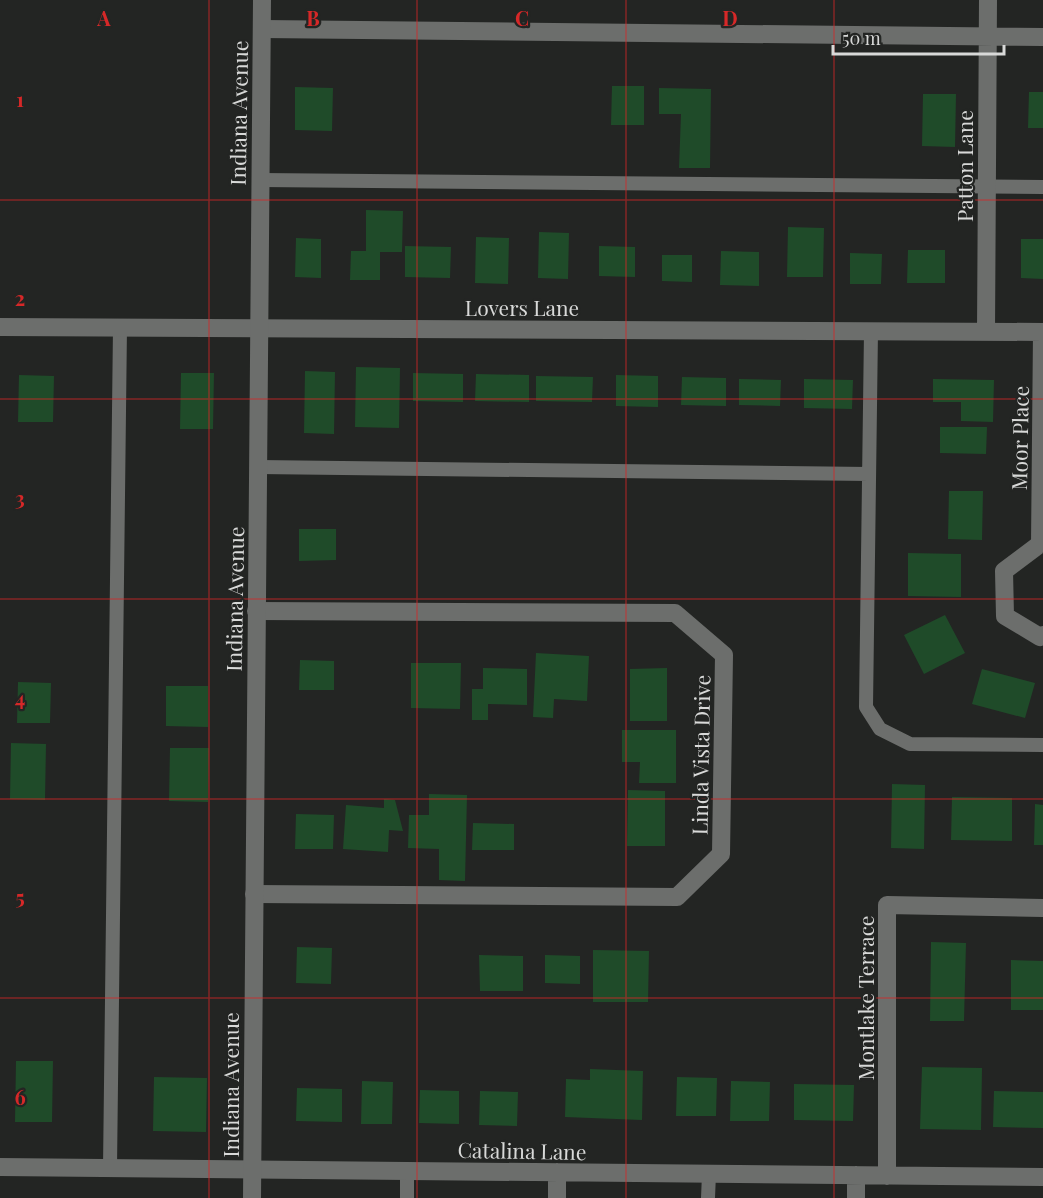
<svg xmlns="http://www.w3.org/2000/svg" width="1043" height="1198" font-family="'Playfair Display',serif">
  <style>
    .building { fill: #1f4b29 }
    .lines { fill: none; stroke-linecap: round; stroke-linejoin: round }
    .service { stroke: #6c6e6c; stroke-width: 14 }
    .minor { stroke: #6c6e6c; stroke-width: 18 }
    .tertiary { stroke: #6c6e6c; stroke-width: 18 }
    .grid { fill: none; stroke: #d62828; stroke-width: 1.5; stroke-opacity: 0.55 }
    .labels { text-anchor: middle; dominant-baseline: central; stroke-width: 4.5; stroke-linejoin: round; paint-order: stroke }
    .street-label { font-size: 21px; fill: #d8d9d8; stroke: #232523 }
    .grid-label { font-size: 20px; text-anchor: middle; font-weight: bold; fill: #d62828; stroke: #232523; stroke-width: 4.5; stroke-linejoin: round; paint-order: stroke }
  </style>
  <rect width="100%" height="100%" fill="#232523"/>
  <path class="building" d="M 612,86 L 644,86 L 644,125 L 611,125 Z
    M 295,87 L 333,88 L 332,131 L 295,130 Z
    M 659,88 L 711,89 L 710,168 L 679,168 L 681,114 L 659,114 Z
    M 1029,92 L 1043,92 L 1043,128 L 1028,128 Z
    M 923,94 L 956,94 L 955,147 L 922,146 Z
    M 366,210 L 403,211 L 402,252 L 380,252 L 380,280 L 350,280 L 351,251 L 366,251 Z
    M 788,227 L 824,228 L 823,277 L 787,277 Z
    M 539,232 L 569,233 L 568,279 L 538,278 Z
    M 476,237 L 509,238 L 508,284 L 475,283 Z
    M 296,238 L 321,239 L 321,278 L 295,277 Z
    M 1021,239 L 1043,239 L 1043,279 L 1021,278 Z
    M 405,246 L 451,247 L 450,278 L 405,277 Z
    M 599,246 L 635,247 L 635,277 L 599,276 Z
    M 908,250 L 945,250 L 945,283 L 907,283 Z
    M 721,251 L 759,252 L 759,286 L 720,285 Z
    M 850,253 L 882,254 L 881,284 L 850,284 Z
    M 662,255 L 692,255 L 692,282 L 662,281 Z
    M 356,367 L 400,368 L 399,428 L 355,427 Z
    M 305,371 L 335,372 L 334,434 L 304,433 Z
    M 181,373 L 214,373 L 213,429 L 180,429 Z
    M 413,373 L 463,374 L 463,402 L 413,401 Z
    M 476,374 L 529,375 L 529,402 L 475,401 Z
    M 19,375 L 54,376 L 53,422 L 18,422 Z
    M 616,375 L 658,376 L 658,407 L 616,406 Z
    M 536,376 L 593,377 L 592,402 L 536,401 Z
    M 682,377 L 726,378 L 726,406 L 681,405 Z
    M 739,379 L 781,380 L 780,406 L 739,405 Z
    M 804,379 L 853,380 L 852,409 L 804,408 Z
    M 933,379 L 994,380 L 993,422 L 961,421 L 961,402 L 933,402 Z
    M 940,427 L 987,427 L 986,454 L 940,453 Z
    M 949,491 L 983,491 L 982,540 L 948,539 Z
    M 299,529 L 336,529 L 336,560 L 299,561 Z
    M 908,553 L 961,554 L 961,597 L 908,596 Z
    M 945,615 L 965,653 L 924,674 L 904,635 Z
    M 536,653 L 589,656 L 587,701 L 554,699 L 553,718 L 533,717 Z
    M 300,660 L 334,661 L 334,690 L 299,690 Z
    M 411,663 L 461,663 L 460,709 L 411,708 Z
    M 483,668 L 527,669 L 527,705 L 488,704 L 488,720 L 472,720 L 472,689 L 483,689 Z
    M 667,668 L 667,721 L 630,721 L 630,669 Z
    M 982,669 L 1035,683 L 1025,718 L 972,704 Z
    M 18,682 L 51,683 L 50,723 L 17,723 Z
    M 166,686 L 208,686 L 208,727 L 166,726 Z
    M 622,730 L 676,730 L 676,783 L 639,783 L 640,762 L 622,762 Z
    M 11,743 L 46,744 L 45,800 L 10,799 Z
    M 170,748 L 209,748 L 208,802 L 169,801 Z
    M 892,784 L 925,785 L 924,849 L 891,848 Z
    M 628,790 L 665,791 L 665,846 L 627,846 Z
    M 429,794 L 467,795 L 465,881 L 439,880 L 439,849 L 408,848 L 409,815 L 429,815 Z
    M 952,797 L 1012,798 L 1012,841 L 951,840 Z
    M 384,799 L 395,800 L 403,831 L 389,830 L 388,852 L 343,849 L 346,805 L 384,808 Z
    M 1035,804 L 1043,805 L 1043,845 L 1034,845 Z
    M 296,814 L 334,815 L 333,849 L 295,849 Z
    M 473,823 L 514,824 L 514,850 L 472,850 Z
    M 931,942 L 966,943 L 964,1021 L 930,1021 Z
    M 297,947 L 332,948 L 331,984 L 296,983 Z
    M 593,950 L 649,951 L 648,1002 L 593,1002 Z
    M 479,955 L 523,956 L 523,991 L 480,991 Z
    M 545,955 L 580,956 L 580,984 L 545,983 Z
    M 1011,960 L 1043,961 L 1043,1010 L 1011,1010 Z
    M 16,1061 L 53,1061 L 52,1122 L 15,1122 Z
    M 922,1067 L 982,1068 L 981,1130 L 920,1129 Z
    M 590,1069 L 643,1071 L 642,1120 L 565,1117 L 566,1079 L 590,1080 Z
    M 154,1077 L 207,1078 L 206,1132 L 153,1131 Z
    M 677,1077 L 717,1078 L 716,1116 L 676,1116 Z
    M 362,1081 L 393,1082 L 392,1124 L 361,1124 Z
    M 731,1081 L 770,1082 L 769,1121 L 730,1121 Z
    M 794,1084 L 854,1085 L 853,1121 L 794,1120 Z
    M 297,1088 L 342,1089 L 342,1122 L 296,1121 Z
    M 420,1090 L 459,1091 L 459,1124 L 419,1123 Z
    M 480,1091 L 518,1092 L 517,1126 L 479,1125 Z
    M 994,1091 L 1043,1092 L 1043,1128 L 993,1127 Z"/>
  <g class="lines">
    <path class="service" d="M 260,180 L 1043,187
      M 871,331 L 866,707 L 880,729 L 910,744 L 1043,745
      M 258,467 L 869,474
      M 110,1168 L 120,327
      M 407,1198 L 407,1171
      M 708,1198 L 709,1174"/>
    <path class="minor" d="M 262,29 L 1043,37
      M 0,327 L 1043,332
      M 986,331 L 988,0
      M 1040,544 L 1042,332
      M 1040,544 L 1004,571 L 1005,616 L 1040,637 L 1043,635
      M 254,894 L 677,897 L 721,854 L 724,655 L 675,613 L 256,611
      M 0,1167 L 1043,1177
      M 887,1176 L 887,905 L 1043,908
      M 557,1198 L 557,1172
      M 856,1198 L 856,1175"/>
    <path class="tertiary" d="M 252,1198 L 262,0"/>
  </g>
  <path class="grid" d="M 209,0 L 209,1198M 417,0 L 417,1198M 626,0 L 626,1198M 834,0 L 834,1198M 0,200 L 1043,200M 0,399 L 1043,399M 0,599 L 1043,599M 0,799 L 1043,799M 0,998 L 1043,998"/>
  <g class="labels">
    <g class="street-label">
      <text transform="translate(238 113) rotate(-89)">Indiana Avenue</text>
      <text transform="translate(964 166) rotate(-90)">Patton Lane</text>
      <text x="522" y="307">Lovers Lane</text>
      <text transform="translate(1019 438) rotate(-89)">Moor Place</text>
      <text transform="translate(234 599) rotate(-89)">Indiana Avenue</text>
      <text transform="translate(700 755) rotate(-89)">Linda Vista Drive</text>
      <text transform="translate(865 998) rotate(-90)">Montlake Terrace</text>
      <text transform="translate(230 1085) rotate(-90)">Indiana Avenue</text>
      <text transform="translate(522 1150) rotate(1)">Catalina Lane</text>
    </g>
  </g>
  <g class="grid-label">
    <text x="104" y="26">A</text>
    <text x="313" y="26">B</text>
    <text x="522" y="26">C</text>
    <text x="730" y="26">D</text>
    <text x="20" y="107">1</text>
    <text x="20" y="306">2</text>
    <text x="20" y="506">3</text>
    <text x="20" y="706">4</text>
    <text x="20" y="905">5</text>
    <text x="20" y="1105">6</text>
  </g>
  <path d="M833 45v9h171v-9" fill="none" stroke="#d8d9d8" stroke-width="3"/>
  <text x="842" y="45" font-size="18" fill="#d8d9d8" stroke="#232523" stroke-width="4.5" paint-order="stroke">50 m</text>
</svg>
